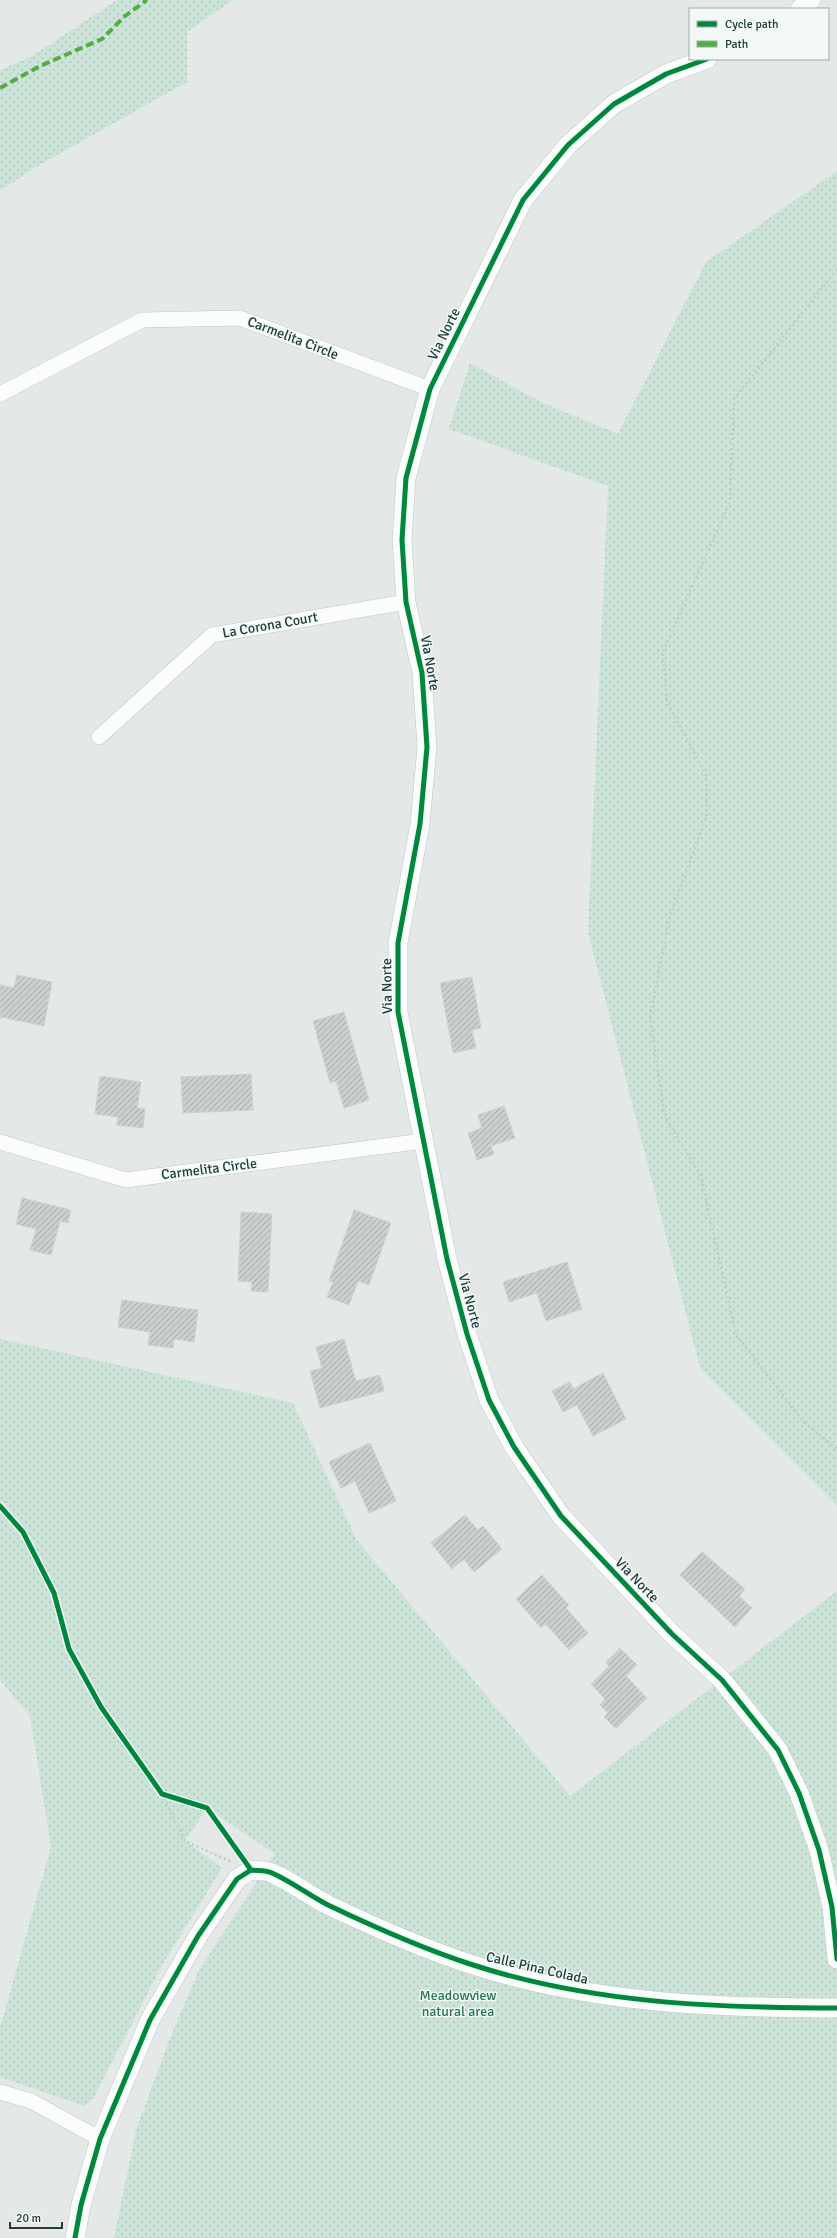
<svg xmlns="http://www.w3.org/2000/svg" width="837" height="2238" font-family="Signika,sans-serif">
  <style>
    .park { fill: url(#park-dots) }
    .building { fill: url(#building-hatch); stroke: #ccd2d1 }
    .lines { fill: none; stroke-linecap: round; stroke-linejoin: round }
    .minor-casing { stroke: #c1c6c5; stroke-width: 16 }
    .tertiary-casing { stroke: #c1c6c5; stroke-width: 20 }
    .path { stroke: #c0cac8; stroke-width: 2.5; stroke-dasharray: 2 3; stroke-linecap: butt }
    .minor { stroke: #fbfcfc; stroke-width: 15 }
    .tertiary { stroke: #fbfcfc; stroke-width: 19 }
    .quiet { stroke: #52ad46; stroke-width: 4; stroke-dasharray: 8 4; stroke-linecap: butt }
    .cycleway-casing { stroke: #f2f8f6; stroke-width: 8 }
    .cycleway { stroke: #00873e; stroke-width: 5 }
    .labels { text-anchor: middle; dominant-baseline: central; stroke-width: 3; stroke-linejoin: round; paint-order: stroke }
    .street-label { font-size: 14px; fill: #213d3b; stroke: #f2f8f6 }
    .park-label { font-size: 14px; fill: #2a7554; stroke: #f2f8f6 }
  </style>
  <defs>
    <pattern id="park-dots" width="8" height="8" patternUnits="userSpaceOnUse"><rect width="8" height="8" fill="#cce3d8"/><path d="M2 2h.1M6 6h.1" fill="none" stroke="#afc4ba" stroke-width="1.8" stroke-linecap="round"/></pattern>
    <pattern id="building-hatch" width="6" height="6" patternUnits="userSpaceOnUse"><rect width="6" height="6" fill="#cbd0cf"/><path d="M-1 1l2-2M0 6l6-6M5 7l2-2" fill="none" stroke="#a4aaa9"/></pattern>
  </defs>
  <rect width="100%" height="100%" fill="#e4e9e8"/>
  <path class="park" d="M 117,0 L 233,0 L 187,32 L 187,82 L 36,167 L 0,191 L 0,70 L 32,56 Z
    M 837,171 L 837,1506 L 700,1368 L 588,932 L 608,486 L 449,429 L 470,363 L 539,401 L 618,434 L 706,262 Z
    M 0,1339 L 293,1403 L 356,1539 L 570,1796 L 837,1591 L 837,2238 L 114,2238 L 136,2130 L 170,2038 L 199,1970 L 275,1854 L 207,1808 L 185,1841 L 222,1868 L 161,1967 L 93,2099 L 84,2106 L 0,2077 L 0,2028 L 51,1847 L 30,1716 L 0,1680 Z"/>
  <path class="building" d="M 17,975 L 52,982 L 44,1026 L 0,1017 L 0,1019 L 0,985 L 14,988 Z
    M 472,977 L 481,1028 L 472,1030 L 476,1048 L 453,1053 L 440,983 Z
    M 344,1012 L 369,1100 L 344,1108 L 336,1081 L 330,1083 L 313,1021 Z
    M 251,1074 L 253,1110 L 183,1113 L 181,1077 Z
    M 100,1076 L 141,1082 L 137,1108 L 145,1109 L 143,1128 L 117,1125 L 118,1117 L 95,1114 Z
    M 504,1106 L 515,1138 L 491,1146 L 494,1154 L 477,1160 L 468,1133 L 482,1128 L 478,1115 Z
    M 22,1198 L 71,1210 L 68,1223 L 60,1221 L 51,1255 L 30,1250 L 36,1229 L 16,1224 Z
    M 354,1210 L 391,1223 L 369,1285 L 358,1281 L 349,1305 L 327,1297 L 333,1282 L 329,1281 Z
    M 241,1212 L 272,1214 L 268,1292 L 251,1291 L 252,1282 L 238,1281 Z
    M 567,1262 L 582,1309 L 546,1321 L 537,1293 L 509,1302 L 503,1282 Z
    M 122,1300 L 198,1310 L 194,1342 L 174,1339 L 173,1348 L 148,1345 L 150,1332 L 118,1327 Z
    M 344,1339 L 356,1381 L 380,1375 L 384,1391 L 320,1408 L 310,1371 L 322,1368 L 316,1347 Z
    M 603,1373 L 626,1419 L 593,1436 L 577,1405 L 563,1412 L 552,1391 L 570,1382 L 573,1389 Z
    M 370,1443 L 396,1501 L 369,1513 L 355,1481 L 341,1488 L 329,1462 Z
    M 465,1515 L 478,1530 L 483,1526 L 502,1549 L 474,1572 L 464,1559 L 452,1569 L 431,1543 Z
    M 702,1552 L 745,1589 L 739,1596 L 752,1608 L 735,1627 L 680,1575 Z
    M 542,1575 L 569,1605 L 566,1608 L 588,1633 L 569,1650 L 546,1624 L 541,1628 L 516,1599 Z
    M 620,1648 L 637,1665 L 626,1676 L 647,1698 L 616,1729 L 604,1717 L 608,1713 L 600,1705 L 605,1699 L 591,1684 L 609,1666 L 606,1662 Z"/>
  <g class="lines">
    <g class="minor-casing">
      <path id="minor" d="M 0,394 L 142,320 L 240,318 L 430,389
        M 99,737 L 212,635 L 406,602
        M 0,1142 L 126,1180 L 423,1141
        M 0,2092 L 31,2101 L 100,2139"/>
    </g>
    <g class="tertiary-casing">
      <path id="tertiary" d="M 800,9 L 811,0
        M 707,59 L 666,74 L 614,104 L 568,145 L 523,200 L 430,389 L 406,478 L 402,540 L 406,602 L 422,673 L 427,747 L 420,824 L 398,943 L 398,1012 L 447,1259 L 467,1334 L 489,1400 L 514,1447 L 561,1516 L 672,1634 L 722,1680 L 778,1750 L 799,1793 L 819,1850 L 832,1907 L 837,1959
        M 75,2238 L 81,2205 L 100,2139 L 150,2020 L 198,1936 L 237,1879 L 251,1870 C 257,1871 266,1870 272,1873 C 292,1882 309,1895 328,1905 C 374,1927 421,1948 470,1964 C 589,2003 713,2008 837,2008"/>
    </g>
    <path class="path" d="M 837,269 L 734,399 L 730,501 L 663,652 L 667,702 L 706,775 L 707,815 L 670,916 L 650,1018 L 665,1117 L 701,1176 L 736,1335 L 804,1422 L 837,1449
      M 0,1506 L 23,1532 L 54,1593 L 69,1649 L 101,1707 L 162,1794 L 207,1808 L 241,1856
      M 162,1794 L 185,1841 L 232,1862"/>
    <use href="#minor" class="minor"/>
    <use href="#tertiary" class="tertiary"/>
    <path class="quiet" d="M 0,88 L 40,66 L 102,39 L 125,16 L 147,0"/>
    <g class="cycleway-casing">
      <path id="cycleway" d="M 707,59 L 666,74 L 614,104 L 568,145 L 523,200 L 430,389 L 406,478 L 402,540 L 406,602 L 422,673 L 427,747 L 420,824 L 398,943 L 398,1012 L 447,1259 L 467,1334 L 489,1400 L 514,1447 L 561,1516 L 672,1634 L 722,1680 L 778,1750 L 799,1793 L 819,1850 L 832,1907 L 837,1959
        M 0,1506 L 23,1532 L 54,1593 L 69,1649 L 101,1707 L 162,1794 L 207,1808 L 251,1870
        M 251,1870 C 257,1871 266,1870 272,1873 C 292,1882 309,1895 328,1905 C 374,1927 421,1948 470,1964 C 589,2003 713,2008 837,2008
        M 75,2238 L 81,2205 L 100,2139 L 150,2020 L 198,1936 L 237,1879 L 251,1870"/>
    </g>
    <use href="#cycleway" class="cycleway"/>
  </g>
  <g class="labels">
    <g class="street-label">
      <text transform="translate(444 334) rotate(-64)">Via Norte</text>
      <text transform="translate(293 338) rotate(21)">Carmelita Circle</text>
      <text transform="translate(270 625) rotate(-10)">La Corona Court</text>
      <text transform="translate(430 663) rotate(80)">Via Norte</text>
      <text transform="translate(387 986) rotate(-91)">Via Norte</text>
      <text transform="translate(209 1169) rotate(-7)">Carmelita Circle</text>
      <text transform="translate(470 1301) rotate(75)">Via Norte</text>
      <text transform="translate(637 1580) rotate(46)">Via Norte</text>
      <text transform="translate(537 1968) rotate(13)">Calle Pina Colada</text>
    </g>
    <g class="park-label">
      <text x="458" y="1995">Meadowview<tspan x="458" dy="16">natural area</tspan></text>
    </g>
  </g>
  <rect x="689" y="8" width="140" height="52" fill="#f2f8f6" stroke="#9eadab"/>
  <rect x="697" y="21" width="20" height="6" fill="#00873e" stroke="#9eadab"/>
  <text x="725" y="28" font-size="12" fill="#213d3b">Cycle path</text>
  <rect x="697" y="41" width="20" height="6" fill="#52ad46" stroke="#9eadab"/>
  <text x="725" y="48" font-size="12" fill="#213d3b">Path</text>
  <path d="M10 2222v6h52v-6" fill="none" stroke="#213d3b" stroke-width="2"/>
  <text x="16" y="2222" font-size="12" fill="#213d3b" stroke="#f2f8f6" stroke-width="3" paint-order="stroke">20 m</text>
</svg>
